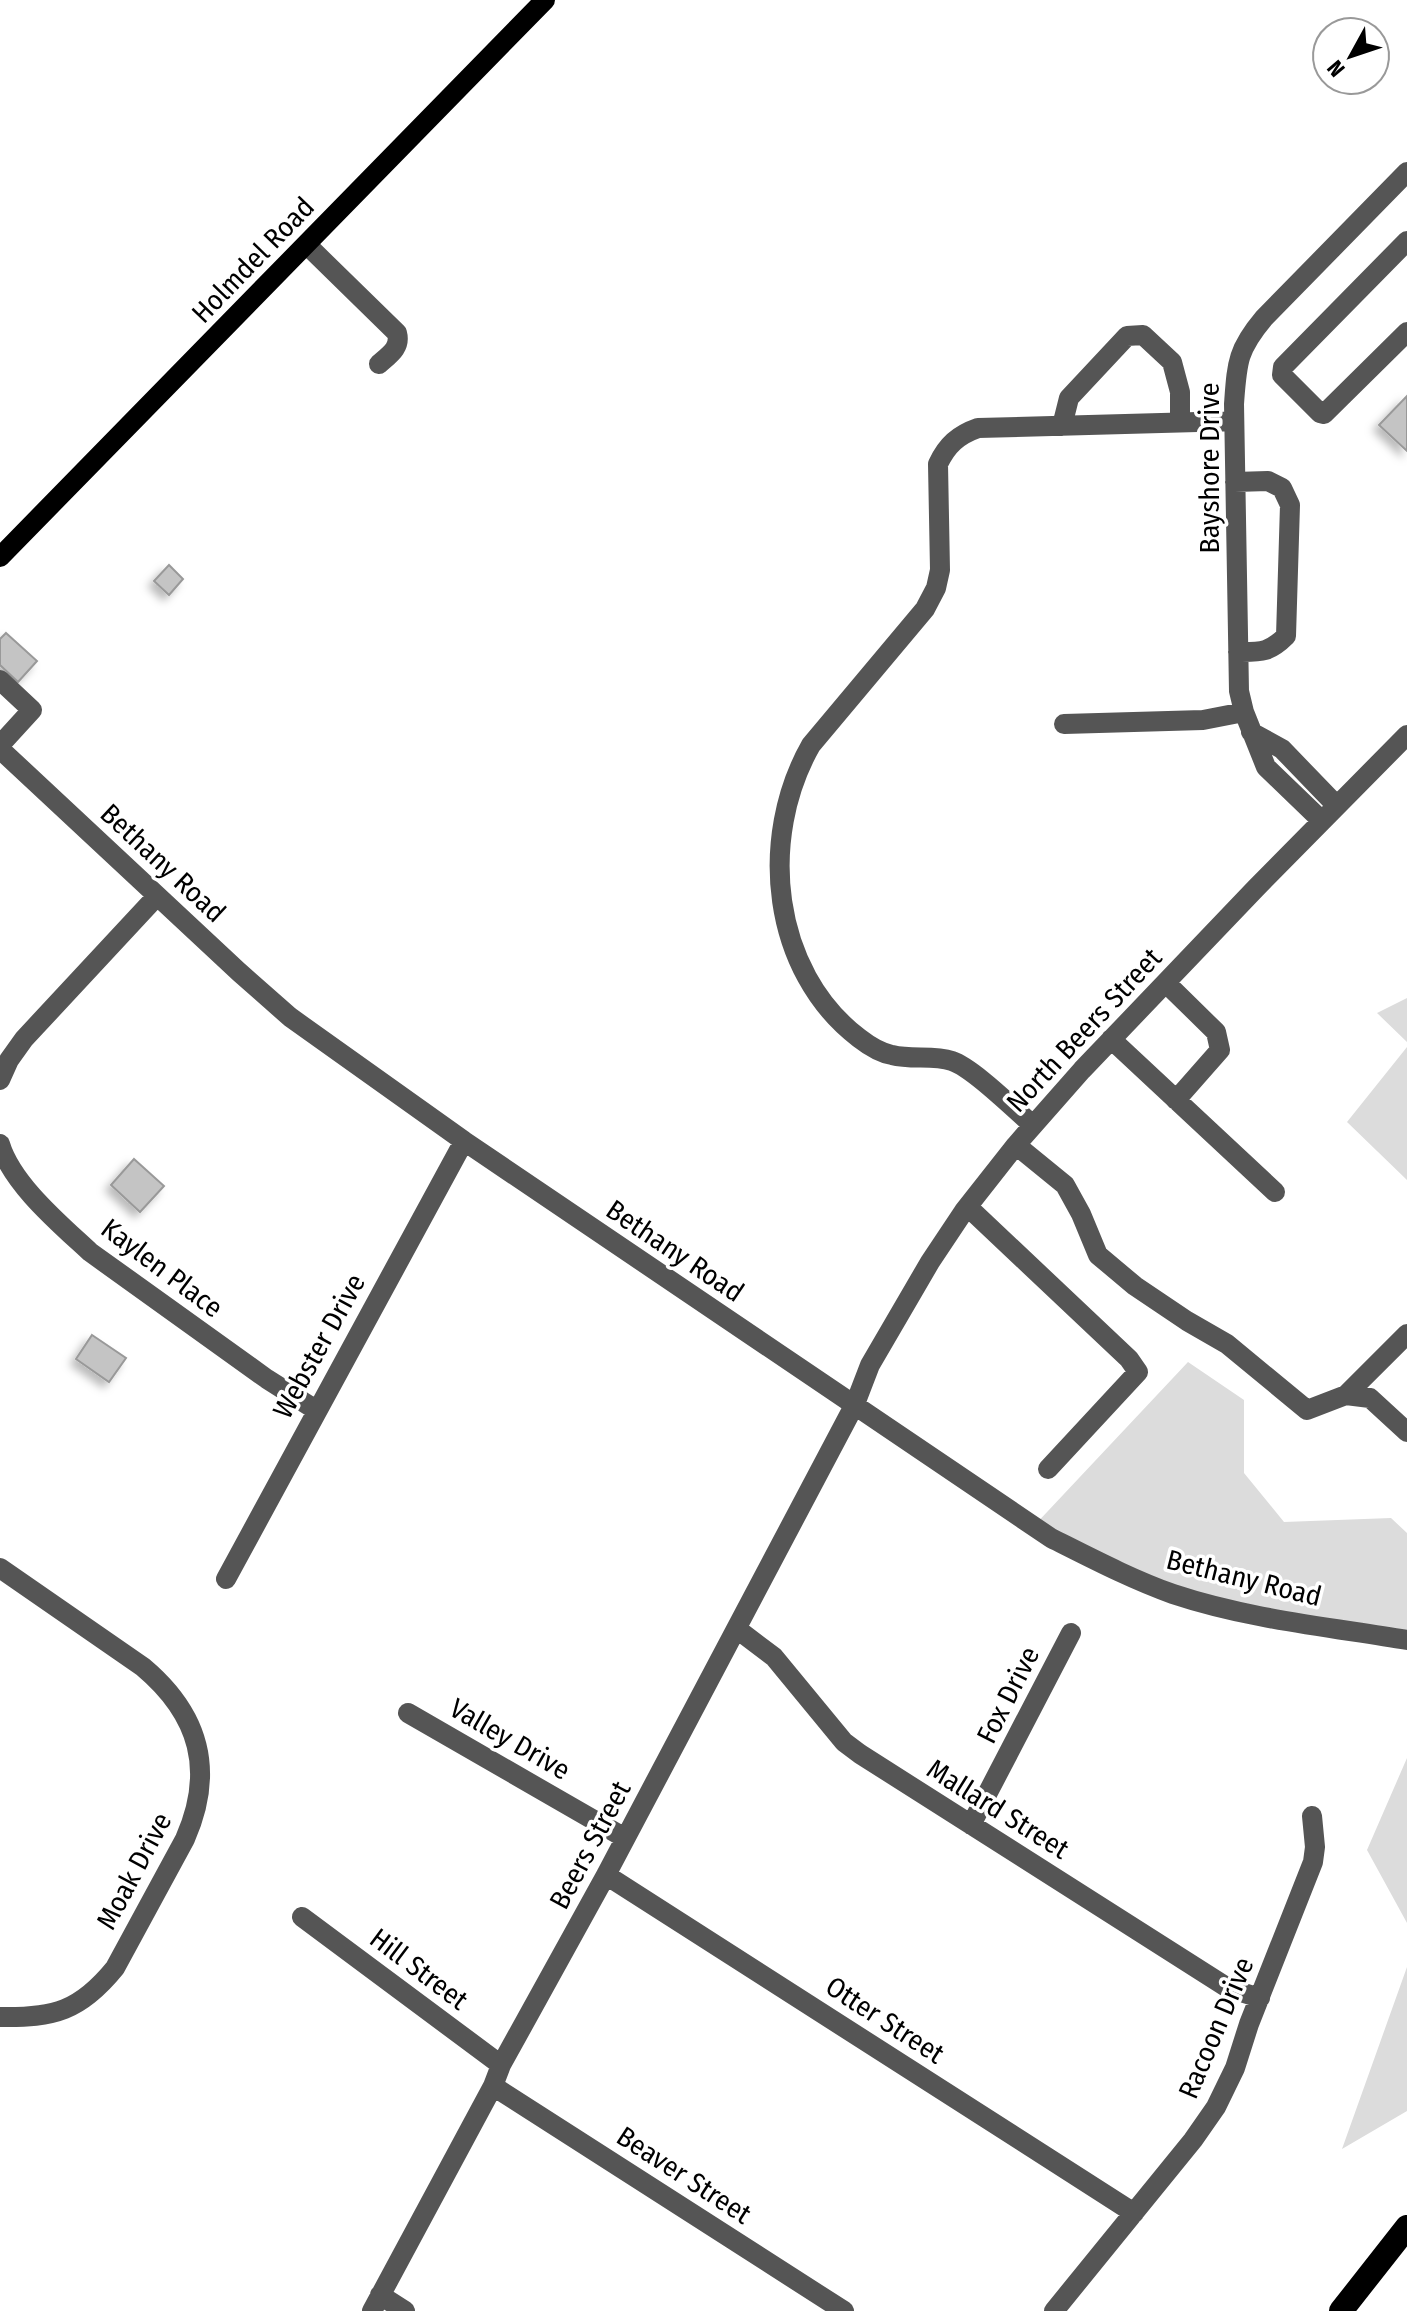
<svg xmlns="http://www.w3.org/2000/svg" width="1407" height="2311" font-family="'Fira Sans Condensed',sans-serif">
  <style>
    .green { fill: #dcdcdc }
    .building { fill: #c4c4c4; stroke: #999; stroke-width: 2; filter: url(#shadow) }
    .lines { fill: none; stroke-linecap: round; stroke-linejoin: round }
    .minor { stroke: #555; stroke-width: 20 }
    .major { stroke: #000; stroke-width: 20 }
    .highway { stroke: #000; stroke-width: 24 }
    .labels { text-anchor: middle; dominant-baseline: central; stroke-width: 7; stroke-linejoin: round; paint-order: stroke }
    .street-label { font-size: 28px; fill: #000; stroke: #fff }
  </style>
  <defs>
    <filter id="shadow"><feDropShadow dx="-5.5" dy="5.5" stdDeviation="4" flood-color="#0004"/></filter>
  </defs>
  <rect width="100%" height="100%" fill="#fff"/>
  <path class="green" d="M 1407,998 L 1407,1042 L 1377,1013 Z
    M 1407,1047 L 1407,1180 L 1347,1122 Z
    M 1188,1362 L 1244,1400 L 1244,1473 L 1284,1522 L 1391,1518 L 1407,1533 L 1407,1644 L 1191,1605 L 1032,1528 Z
    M 1407,1758 L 1407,1923 L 1367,1850 Z
    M 1407,1967 L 1407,2111 L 1342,2149 Z"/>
  <path class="building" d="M 1407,396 L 1407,451 L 1379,425 Z
    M 169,565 L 183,579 L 169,595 L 154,581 Z
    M 6,633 L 37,661 L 18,682 L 0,665 L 0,639 Z
    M 134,1159 L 164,1186 L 140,1212 L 111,1185 Z
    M 92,1335 L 126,1358 L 109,1382 L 76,1359 Z"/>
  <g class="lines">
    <path class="minor" d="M 1407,241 L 1283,367 L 1282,375 L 1320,413 L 1324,414 L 1407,332
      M 307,245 L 397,333 C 401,348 389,355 379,364
      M 1062,426 L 1069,398 L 1127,336 L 1143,335 L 1172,362 L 1180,392 L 1180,423
      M 1235,482 L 1268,481 L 1282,488 L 1290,505 L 1286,636 C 1269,653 1261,652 1238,652
      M 0,680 L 32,710 L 0,745
      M 1064,724 L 1203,720 L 1244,712
      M 1251,732 L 1282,749 L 1337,806
      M 0,749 L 239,972 L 290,1017 L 464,1141 L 1051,1538 C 1091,1558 1131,1579 1173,1594 C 1248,1619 1329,1627 1407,1640
      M 1322,821 L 1266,767 L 1244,712 L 1239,691 L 1234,404 C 1237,363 1237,350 1264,318 L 1407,172
      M 1166,983 L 1216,1032 L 1220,1050 L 1176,1100
      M 1111,1039 L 1275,1192
      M 0,1080 L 9,1060 L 24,1039 L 157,896
      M 1033,1125 C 1015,1110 973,1068 952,1061 C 933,1055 911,1060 892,1055 C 881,1053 868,1045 859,1038 C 771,971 758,838 811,745 L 925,609 L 936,588 L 940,570 L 938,464 C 947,445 958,435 978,428 L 1234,421
      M 0,1144 C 12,1184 60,1224 90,1252 L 267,1379 L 316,1410
      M 1016,1145 L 1065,1185 L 1081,1214 L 1098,1255 L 1135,1286 L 1187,1321 L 1227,1344 L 1307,1410 L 1346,1395 L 1407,1334
      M 968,1207 L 1129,1359 L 1138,1372 L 1048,1469
      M 1346,1395 L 1370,1398 L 1407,1432
      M 0,1568 L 143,1667 C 200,1715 215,1771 185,1839 L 115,1968 C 80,2011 54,2018 0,2017
      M 226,1579 L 464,1141
      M 737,1629 L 774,1657 L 844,1742 L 860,1754 L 1228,1988 L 1260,1998
      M 408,1713 L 625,1838
      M 971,1825 L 1071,1633
      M 606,1875 L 1134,2213
      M 302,1917 L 501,2065
      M 493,2086 L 844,2311
      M 380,2295 L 405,2311
      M 372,2311 L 493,2086 L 501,2065 L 606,1875 L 855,1404 L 870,1365 L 930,1262 L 964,1211 L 1016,1145 L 1082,1070 L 1256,888 L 1407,735
      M 1054,2311 L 1193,2140 L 1216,2107 L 1235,2068 L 1249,2024 L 1313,1862 L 1315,1847 L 1312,1816"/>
    <path class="major" d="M 0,557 L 545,0"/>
    <path class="highway" d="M 1341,2311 L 1407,2227"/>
  </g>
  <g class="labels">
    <g class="street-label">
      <text transform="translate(253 260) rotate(-46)">Holmdel Road</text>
      <text transform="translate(1209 468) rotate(-90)">Bayshore Drive</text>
      <text transform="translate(163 863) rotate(43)">Bethany Road</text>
      <text transform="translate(1084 1030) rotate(-47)">North Beers Street</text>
      <text transform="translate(675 1251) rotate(34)">Bethany Road</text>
      <text transform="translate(162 1268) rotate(37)">Kaylen Place</text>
      <text transform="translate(319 1346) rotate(-61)">Webster Drive</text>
      <text transform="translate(1244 1578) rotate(14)">Bethany Road</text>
      <text transform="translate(1008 1695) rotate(-63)">Fox Drive</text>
      <text transform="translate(510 1739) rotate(30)">Valley Drive</text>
      <text transform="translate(998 1809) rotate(32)">Mallard Street</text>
      <text transform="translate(590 1845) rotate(-62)">Beers Street</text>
      <text transform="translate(134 1871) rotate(-62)">Moak Drive</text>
      <text transform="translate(419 1969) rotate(37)">Hill Street</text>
      <text transform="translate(885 2020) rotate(33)">Otter Street</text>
      <text transform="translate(1216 2028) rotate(-67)">Racoon Drive</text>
      <text transform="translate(684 2175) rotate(33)">Beaver Street</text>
    </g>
  </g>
  <g transform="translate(1351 56) rotate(230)"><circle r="38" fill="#ffffff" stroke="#999999" stroke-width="2"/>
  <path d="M0-6L14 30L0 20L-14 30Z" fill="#000000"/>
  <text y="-12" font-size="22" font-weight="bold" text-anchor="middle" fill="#000000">N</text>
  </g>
</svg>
